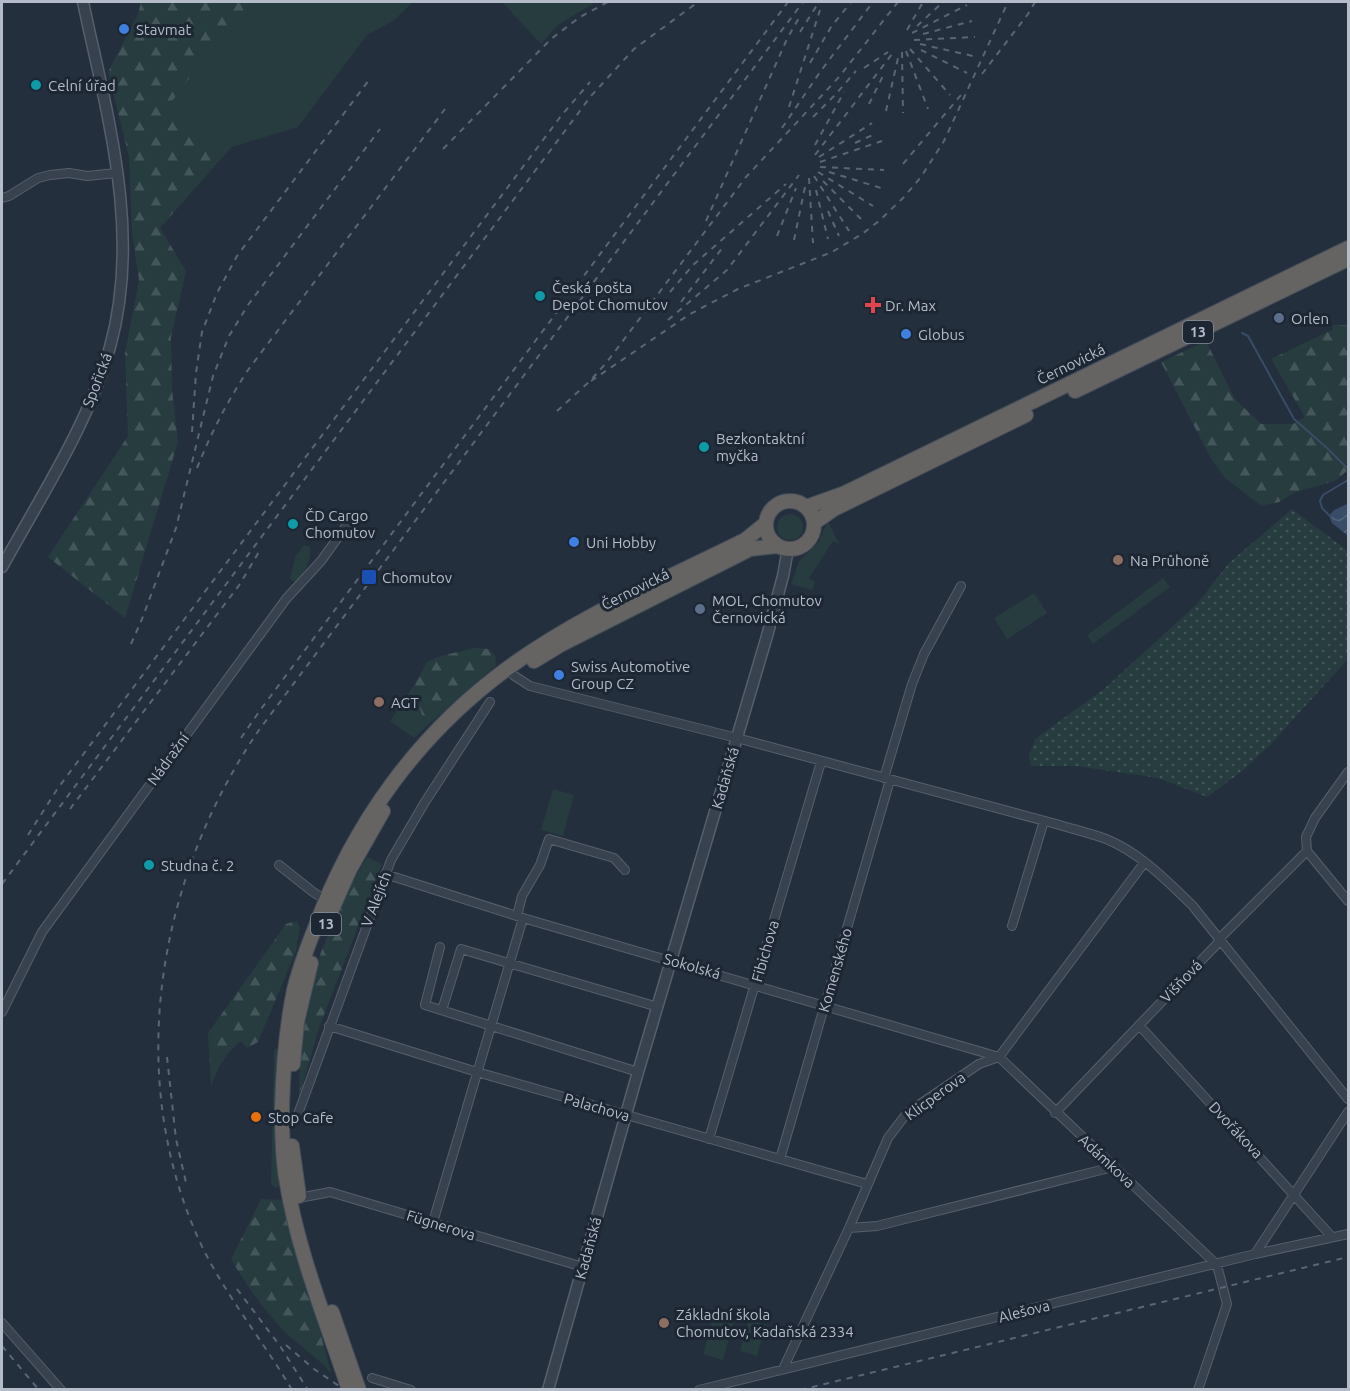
<svg xmlns="http://www.w3.org/2000/svg" width="1350" height="1391" font-family="Ubuntu,sans-serif">
  <style>
    .grass { fill: #263c3f }
    .forest { fill: url(#forest-firs) }
    .garden { fill: url(#garden-dots) }
    .water { fill: url(#water-waves) }
    .lines { fill: none; stroke-linecap: round; stroke-linejoin: round }
    .stream { stroke: #394c67; stroke-width: 2 }
    .minor-casing { stroke: #565f6c; stroke-width: 10 }
    .tertiary-casing { stroke: #565f6c; stroke-width: 13 }
    .trunk-casing { stroke: #434c59; stroke-width: 16 }
    .minor { stroke: #38414e; stroke-width: 8 }
    .tertiary { stroke: #38414e; stroke-width: 10 }
    .trunk { stroke: #656462; stroke-width: 14 }
    .rail { stroke: #5a6575; stroke-width: 2; stroke-dasharray: 6 6; stroke-linecap: butt }
    .shop-dot { fill: #3f7fe0; stroke: #1d2633; stroke-width: 2 }
    .culture-dot { fill: #0f9aa8; stroke: #1d2633; stroke-width: 2 }
    .health-dot { fill: #e0444e; stroke: #1d2633; stroke-width: 2 }
    .service-dot { fill: #5c6f8a; stroke: #1d2633; stroke-width: 2 }
    .education-dot { fill: #8d6e63; stroke: #1d2633; stroke-width: 2 }
    .transit-dot { fill: #1a4fb4; stroke: #1d2633; stroke-width: 2 }
    .food-dot { fill: #e8710a; stroke: #1d2633; stroke-width: 2 }
    .labels { text-anchor: middle; dominant-baseline: central; stroke-width: 6; stroke-linejoin: round; paint-order: stroke }
    .shield { fill: #1d2633; stroke: #878f9c; stroke-width: 1.5 }
    .shield-label { font-size: 14px; font-weight: bold; fill: #b4bcc9 }
    .poi-label { font-size: 15px; fill: #b4bcc9; stroke: #1d2633; text-anchor: start }
    .street-label { font-size: 15px; fill: #b4bcc9; stroke: #1d2633 }
  </style>
  <defs>
    <pattern id="forest-firs" width="22" height="20" patternUnits="userSpaceOnUse" patternTransform="scale(1.5)"><rect width="22" height="20" fill="#263c3f"/><path d="M5 1l3.5 6h-7zM16 11l3.5 6h-7z" fill="#435659"/></pattern>
    <pattern id="garden-dots" width="8" height="8" patternUnits="userSpaceOnUse" patternTransform="scale(1.5)"><rect width="8" height="8" fill="#263c3f"/><path d="M2 2h.1M6 6h.1" fill="none" stroke="#435659" stroke-width="1.8" stroke-linecap="round"/></pattern>
    <pattern id="water-waves" width="16" height="10" patternUnits="userSpaceOnUse" patternTransform="scale(1.5)"><rect width="16" height="10" fill="#394c67"/><path d="M0 5q4-4 8 0t8 0" fill="none" stroke="#53647b"/></pattern>
  </defs>
  <rect width="100%" height="100%" fill="#242f3e"/>
  <path class="grass" d="M 261,2 L 413,2 L 393,21 L 367,35 L 298,127 L 232,147 L 221,159 L 163,113 L 207,54 Z
    M 502,2 L 596,2 L 558,25 L 541,44 Z
    M777 527a13 13 0 1 1 26 0a13 13 0 1 1-26 0Z
    M 828,521 L 839,544 L 833,541 L 809,578 L 815,582 L 812,590 L 791,584 L 799,561 L 818,543 Z
    M 304,545 L 310,547 C 312,558 305,572 299,581 L 293,581 L 290,578 L 295,557 Z
    M 1163,578 L 1170,587 L 1093,644 L 1087,635 Z
    M 1034,593 L 1047,613 L 1007,639 L 994,618 Z
    M 415,684 L 417,700 L 426,727 L 414,738 L 390,721 Z
    M 553,789 L 574,795 L 563,836 L 541,830 Z
    M 277,1048 L 278,1050 L 276,1093 L 281,1185 L 275,1188 L 271,1184 L 274,1050 Z
    M 716,1308 L 736,1314 L 723,1360 L 703,1354 Z
    M 749,1319 L 766,1325 L 757,1356 L 740,1351 Z"/>
  <path class="forest" d="M 141,2 L 261,2 L 207,54 L 164,112 L 221,159 L 160,228 L 186,271 L 171,337 L 172,390 L 178,442 L 125,618 L 48,557 L 128,436 L 125,353 L 139,280 L 132,232 L 129,157 L 108,72 L 138,14 Z
    M 1333,325 L 1348,325 L 1348,470 L 1335,481 L 1296,492 L 1279,502 L 1261,506 L 1224,477 L 1209,455 L 1161,362 L 1206,341 L 1235,399 L 1261,424 L 1293,424 L 1305,417 L 1271,359 L 1332,330 Z
    M 474,648 L 489,649 L 495,655 L 496,665 L 426,727 L 417,700 L 415,684 L 427,662 L 441,656 Z
    M 367,857 L 382,864 L 319,1028 L 299,1097 L 301,1046 L 310,992 L 321,952 L 345,894 Z
    M 296,921 L 300,927 L 296,951 L 258,1042 L 247,1048 L 241,1041 C 225,1054 218,1067 211,1086 L 208,1033 L 286,924 Z
    M 261,1199 L 285,1200 L 331,1373 C 317,1357 300,1346 285,1332 C 264,1310 246,1285 231,1259 Z"/>
  <path class="garden" d="M 1292,509 L 1348,551 L 1348,659 L 1270,745 L 1241,772 L 1207,797 L 1158,778 L 1077,766 L 1031,766 L 1029,756 L 1035,739 L 1104,689 L 1197,604 L 1229,563 Z"/>
  <path class="water" d="M 1347,504 L 1348,504 L 1348,536 L 1332,523 L 1329,516 L 1334,510 Z"/>
  <g class="lines">
    <path class="stream" d="M 1242,333 L 1248,336 L 1294,419 L 1327,448 L 1348,469
      M 1331,517 L 1322,508 L 1320,501 L 1323,495 L 1348,480"/>
    <g class="minor-casing">
      <path id="minor" d="M 2,198 L 9,196 L 38,178 L 50,175 L 69,173 L 87,176 L 117,173
        M 513,675 L 530,686 L 737,738 L 1056,824 C 1072,829 1090,833 1106,839 C 1139,852 1167,881 1192,905 L 1348,1099
        M 884,778 L 912,684 L 924,654 L 961,586
        M 1307,851 L 1306,837 L 1315,818 L 1348,772
        M 1307,851 L 1348,901
        M 279,865 L 313,892 L 329,902
        M 385,874 L 523,918 L 999,1057
        M 517,916 L 522,896 L 540,865 L 549,839 L 614,858 L 625,870
        M 1012,926 L 1044,821
        M 440,947 L 425,1005 L 638,1072
        M 442,1010 L 461,949 L 658,1007
        M 2,1012 L 42,932 L 286,599 L 321,561 L 352,518
        M 1139,1025 L 1332,1237
        M 329,1026 L 477,1072 L 867,1184
        M 999,1057 L 1217,1265 L 1227,1304 L 1198,1390
        M 1055,1113 L 1217,944 L 1220,938 L 1307,851
        M 298,1114 L 391,860 L 425,802 L 490,702
        M 709,1139 L 821,762
        M 780,1159 L 890,780
        M 299,1198 L 330,1192 L 583,1267
        M 433,1222 L 523,918
        M 849,1228 L 877,1226 L 1113,1167
        M 1255,1254 L 1348,1112
        M 2,1323 L 61,1390
        M 783,1369 L 849,1228 L 888,1138 L 907,1113 L 979,1064 L 999,1057 L 1144,863
        M 372,1378 L 411,1390
        M 699,1390 L 1255,1254 L 1348,1234"/>
    </g>
    <g class="tertiary-casing">
      <path id="tertiary" d="M 2,567 C 41,496 88,425 110,347 C 142,232 107,115 83,2
        M 548,1390 L 638,1072 L 767,636 L 783,576 L 788,549"/>
    </g>
    <g class="trunk-casing">
      <path id="trunk" d="M 1075,391 L 1348,259
        M766 525a24 24 0 1 1 48 0a24 24 0 1 1-48 0Z
        M 806,507 L 845,493 L 1348,248
        M 814,523 L 834,509 L 1026,415
        M 534,661 L 562,644 L 750,549 L 776,546
        M 330,914 L 350,869 L 383,811
        M 293,1064 L 297,1022 L 311,963
        M 292,1146 L 299,1196
        M 332,1312 L 359,1390
        M 349,1390 C 326,1320 297,1250 286,1178 C 282,1155 282,1131 282,1108 C 283,1068 286,1029 294,990 C 299,969 307,948 315,928 C 353,824 418,734 508,668 C 580,615 665,580 745,540 L 765,524"/>
    </g>
    <use href="#minor" class="minor"/>
    <use href="#tertiary" class="tertiary"/>
    <use href="#trunk" class="trunk"/>
    <path class="rail" d="M 917,26 L 943,2
      M 907,30 L 923,2
      M 800,32 L 819,2
      M 912,33 L 967,5
      M 923,34 L 972,21
      M 914,40 L 975,37
      M 920,44 L 973,56
      M 910,49 L 950,95
      M 921,50 L 967,73
      M 906,51 L 928,109
      M 902,52 L 903,113
      M 810,63 L 831,27 L 851,2
      M 864,68 L 888,52
      M 982,74 L 1028,14 L 1035,2
      M 869,104 L 885,72
      M 789,107 L 820,10
      M 886,111 L 898,58
      M 813,117 L 835,95 L 856,71
      M 782,128 L 820,72 L 873,2
      M 855,143 L 877,133
      M 815,145 L 844,92
      M 443,149 L 551,39 L 580,17 L 608,2
      M 815,155 L 895,50
      M 819,157 L 872,123
      M 820,162 L 882,141
      M 903,164 L 961,95
      M 820,167 L 884,170
      M 818,172 L 873,206
      M 829,172 L 881,188
      M 814,176 L 849,231
      M 809,178 L 813,243
      M 823,181 L 861,219
      M 816,190 L 828,239
      M 828,211 L 839,236
      M 706,221 L 787,39 L 800,16
      M 777,236 L 796,188
      M 794,240 L 805,187
      M 670,292 L 693,265 L 786,184
      M 681,302 L 723,247
      M 668,320 L 727,270 L 799,175
      M 591,381 L 690,314 L 738,289 L 832,252 L 862,234 L 879,221 L 904,197 L 921,177 L 944,141 L 1008,2
      M 557,411 L 590,381 L 607,362 L 746,177 L 839,77 L 898,2
      M 192,432 L 196,373 L 202,332 L 217,293 L 237,256 L 369,80
      M 197,468 C 211,433 227,402 248,370 L 445,109
      M 131,644 L 142,619 L 176,528 L 213,376 L 229,336 L 248,305 L 380,129
      M 241,738 L 261,709 L 788,2
      M 70,809 L 240,584 L 260,550
      M 28,835 L 58,788 L 561,116 L 590,82
      M 2,884 L 591,96 L 634,49 L 698,2
      M 167,1057 L 176,1139 L 187,1187
      M 237,1289 L 280,1346 L 308,1390
      M 286,1345 L 314,1369 L 345,1390
      M 2,1346 L 39,1390
      M 292,1390 C 261,1337 219,1288 195,1231 C 125,1067 160,874 259,730 L 803,2
      M 800,1390 L 1348,1257"/>
  </g>
  <g class="shop-dot">
    <circle cx="124" cy="29" r="6"/>
    <circle cx="906" cy="334" r="6"/>
    <circle cx="574" cy="542" r="6"/>
    <circle cx="559" cy="675" r="6"/>
  </g>
  <g class="culture-dot">
    <circle cx="36" cy="85" r="6"/>
    <circle cx="540" cy="296" r="6"/>
    <circle cx="704" cy="447" r="6"/>
    <circle cx="293" cy="524" r="6"/>
    <circle cx="149" cy="865" r="6"/>
  </g>
  <path class="health-dot" d="M870 296h6v6h6v6h-6v6h-6v-6h-6v-6h6z"/>
  <g class="service-dot">
    <circle cx="1279" cy="318" r="6"/>
    <circle cx="700" cy="609" r="6"/>
  </g>
  <g class="education-dot">
    <circle cx="1118" cy="560" r="6"/>
    <circle cx="379" cy="702" r="6"/>
    <circle cx="664" cy="1323" r="6"/>
  </g>
  <rect class="transit-dot" x="361" y="569" width="16" height="16" rx="3"/>
  <circle class="food-dot" cx="256" cy="1117" r="6"/>
  <g class="labels">
    <g class="shield">
      <rect x="1183" y="321" width="30" height="22" rx="4.5"/>
      <rect x="311" y="913" width="30" height="22" rx="4.5"/>
    </g>
    <g class="shield-label">
      <text x="1198" y="332">13</text>
      <text x="326" y="924">13</text>
    </g>
    <g class="poi-label">
      <text x="136" y="29">Stavmat</text>
      <text x="48" y="85">Celní úřad</text>
      <text x="552" y="287">Česká pošta<tspan x="552" dy="17">Depot Chomutov</tspan></text>
      <text x="885" y="305">Dr. Max</text>
      <text x="1291" y="318">Orlen</text>
      <text x="918" y="334">Globus</text>
      <text x="716" y="438">Bezkontaktní<tspan x="716" dy="17">myčka</tspan></text>
      <text x="305" y="515">ČD Cargo<tspan x="305" dy="17">Chomutov</tspan></text>
      <text x="586" y="542">Uni Hobby</text>
      <text x="1130" y="560">Na Průhoně</text>
      <text x="382" y="577">Chomutov</text>
      <text x="712" y="600">MOL, Chomutov<tspan x="712" dy="17">Černovická</tspan></text>
      <text x="571" y="666">Swiss Automotive<tspan x="571" dy="17">Group CZ</tspan></text>
      <text x="391" y="702">AGT</text>
      <text x="161" y="865">Studna č. 2</text>
      <text x="268" y="1117">Stop Cafe</text>
      <text x="676" y="1314">Základní škola<tspan x="676" dy="17">Chomutov, Kadaňská 2334</tspan></text>
    </g>
    <g class="street-label">
      <text transform="translate(1071 364) rotate(-26)">Černovická</text>
      <text transform="translate(97 380) rotate(-69)">Spořická</text>
      <text transform="translate(635 589) rotate(-27)">Černovická</text>
      <text transform="translate(168 759) rotate(-54)">Nádražní</text>
      <text transform="translate(725 778) rotate(-74)">Kadaňská</text>
      <text transform="translate(376 899) rotate(-69)">V Alejích</text>
      <text transform="translate(765 951) rotate(-74)">Fibichova</text>
      <text transform="translate(692 966) rotate(16)">Sokolská</text>
      <text transform="translate(835 970) rotate(-74)">Komenského</text>
      <text transform="translate(1181 981) rotate(-46)">Višňová</text>
      <text transform="translate(935 1096) rotate(-36)">Klicperova</text>
      <text transform="translate(597 1107) rotate(16)">Palachova</text>
      <text transform="translate(1236 1130) rotate(47)">Dvořákova</text>
      <text transform="translate(1107 1161) rotate(43)">Adámkova</text>
      <text transform="translate(441 1225) rotate(17)">Fügnerova</text>
      <text transform="translate(588 1248) rotate(-75)">Kadaňská</text>
      <text transform="translate(1024 1311) rotate(-14)">Alešova</text>
    </g>
  </g>
  <rect width="1350" height="1391" fill="none" stroke="#b4bcc9" stroke-width="6"/>
</svg>
